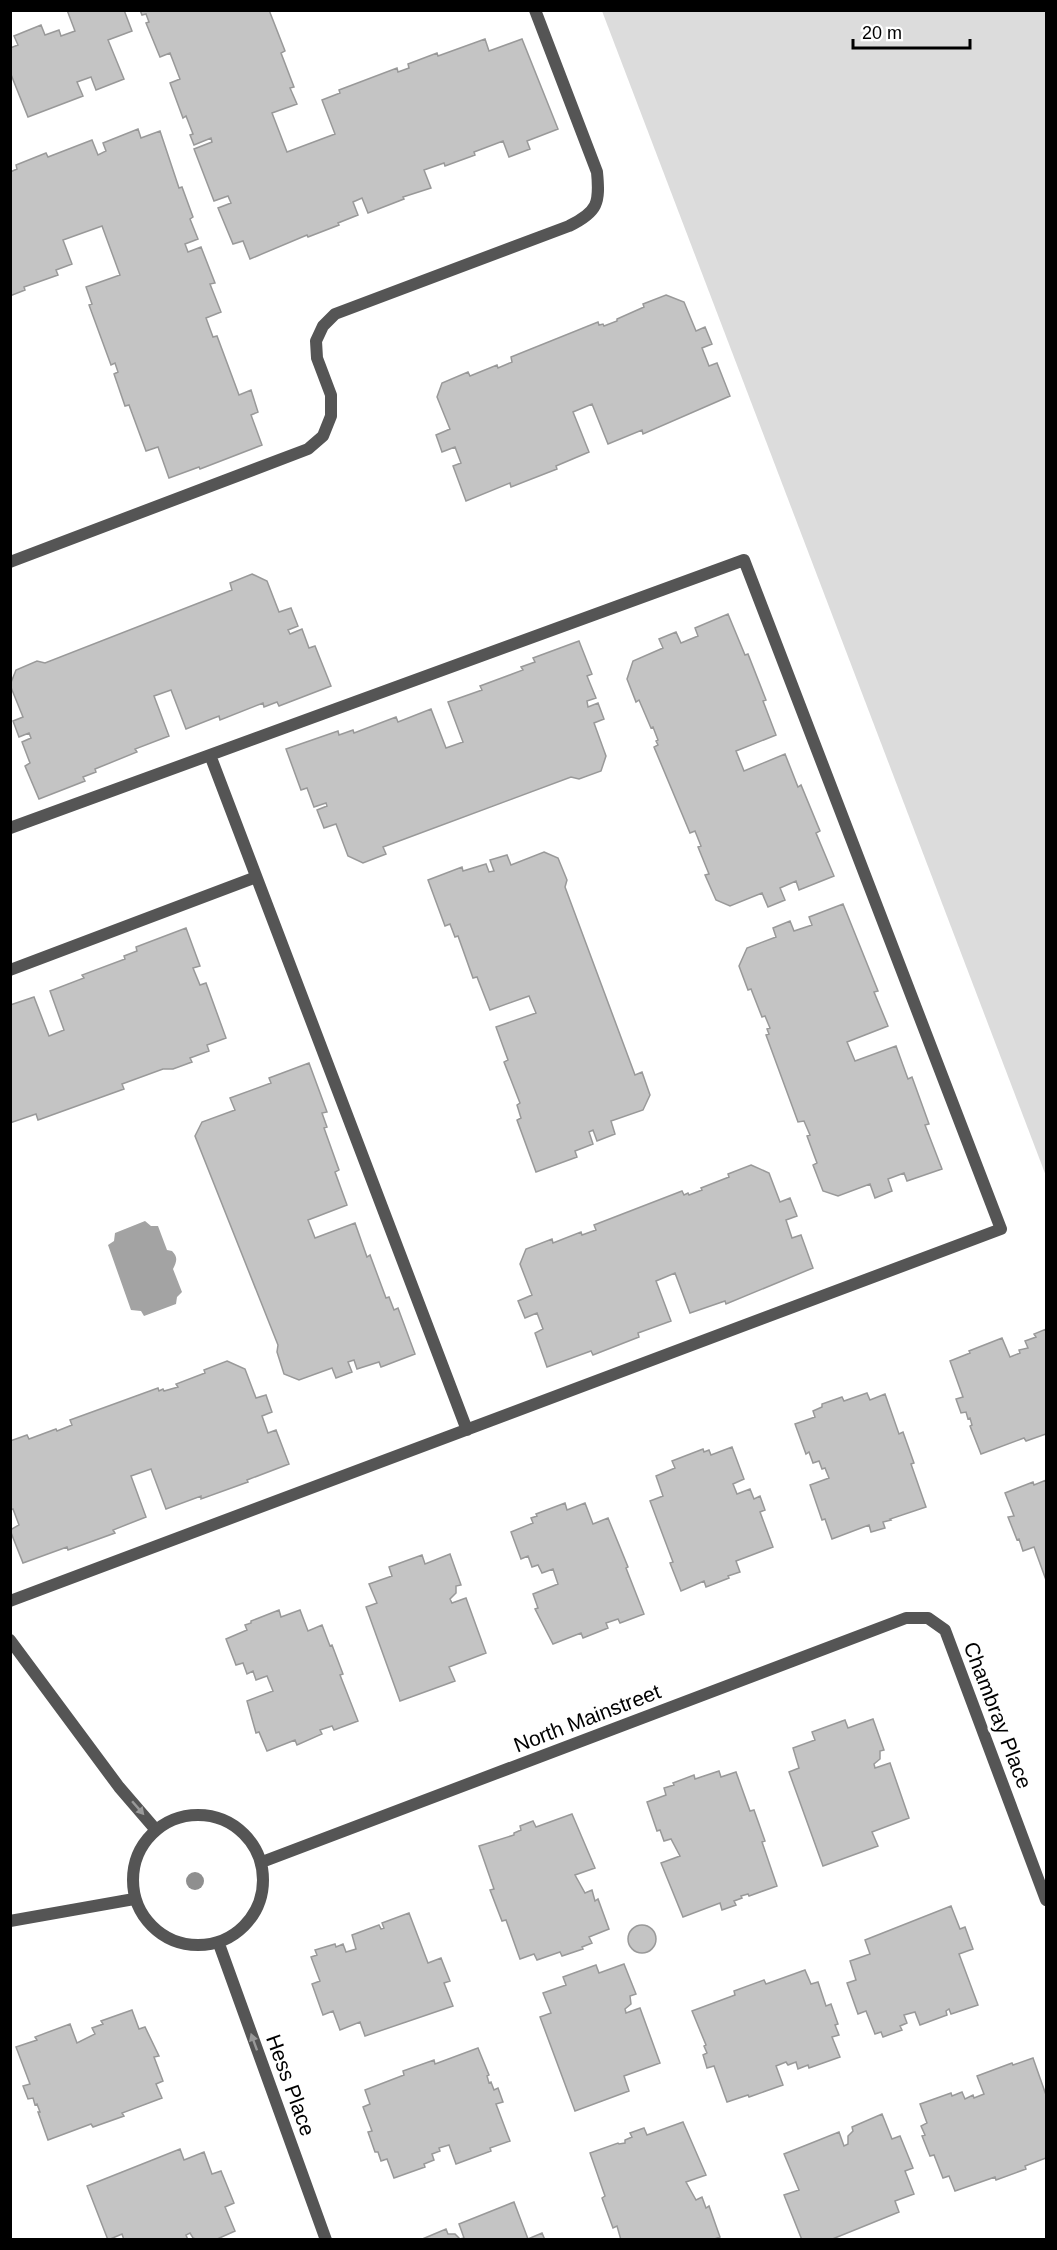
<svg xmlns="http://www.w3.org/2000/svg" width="1057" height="2250" font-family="Helvetica,sans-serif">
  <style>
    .green { fill: #dcdcdc }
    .water { fill: #a3a3a3 }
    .building { fill: #c4c4c4; stroke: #999; stroke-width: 1.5 }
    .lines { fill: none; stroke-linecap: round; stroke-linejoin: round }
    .service { stroke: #555; stroke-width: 12 }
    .minor { stroke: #555; stroke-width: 12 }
    .tree { fill: #8f8f8f }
    .oneway { fill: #999 }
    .labels { text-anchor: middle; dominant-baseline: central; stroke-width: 6; stroke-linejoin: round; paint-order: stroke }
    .street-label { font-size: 21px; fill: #000; stroke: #fff }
  </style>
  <rect width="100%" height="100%" fill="#fff"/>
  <path class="green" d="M 602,11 L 1046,11 L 1046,1176 Z"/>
  <path class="water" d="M 145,1221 L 151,1226 L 158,1226 L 167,1250 L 172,1251 C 178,1257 177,1261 173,1269 L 182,1292 L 177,1297 L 176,1304 L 144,1316 L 141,1311 L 131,1310 L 108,1245 L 114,1241 L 115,1233 Z"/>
  <path class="building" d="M 67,10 L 124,10 L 132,31 L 108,40 L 124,79 L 96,90 L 91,77 L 77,82 L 83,96 L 28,117 L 10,72 L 10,48 L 18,45 L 14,36 L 41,25 L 45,35 L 59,30 L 61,36 L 75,31 Z
    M 140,10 L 269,10 L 285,51 L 281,53 L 294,87 L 290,88 L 297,104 L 272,113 L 287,152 L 335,134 L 322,100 L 340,93 L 339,90 L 397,68 L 398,72 L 409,68 L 408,64 L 437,53 L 438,56 L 485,39 L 489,51 L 522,39 L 558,129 L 527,141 L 530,149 L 509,157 L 503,141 L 474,152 L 475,155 L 445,166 L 444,163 L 424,170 L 431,188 L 403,197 L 404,199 L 368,213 L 362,198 L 353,202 L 358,215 L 338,223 L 339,225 L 308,237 L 307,235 L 250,259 L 243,241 L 233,244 L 218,208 L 231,203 L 228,196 L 214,201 L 194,149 L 212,142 L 211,138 L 194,145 L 190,135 L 193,134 L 186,116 L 183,118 L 170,83 L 180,79 L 170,53 L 160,57 L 146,23 L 149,22 L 146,14 L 142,15 Z
    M 138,129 L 141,138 L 160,131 L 179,188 L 182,187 L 193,217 L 190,219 L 198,239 L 185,244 L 188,252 L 201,247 L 215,283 L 210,284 L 221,312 L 206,318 L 213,337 L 217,336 L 239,395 L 251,390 L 258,412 L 251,415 L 262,445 L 200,469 L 199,467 L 169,478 L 158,447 L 146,451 L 129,405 L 125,406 L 114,374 L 118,372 L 115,363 L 111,365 L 89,305 L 92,304 L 86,287 L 120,275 L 102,226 L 63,240 L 72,264 L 56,270 L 58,275 L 24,287 L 25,290 L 10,296 L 10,172 L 17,169 L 16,165 L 46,153 L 48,157 L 92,140 L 98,155 L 106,151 L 103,143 Z
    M 666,295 L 684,302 L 696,331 L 705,327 L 712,344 L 702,348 L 709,366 L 717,363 L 730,396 L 643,434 L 642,430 L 608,444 L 592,404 L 573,412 L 589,452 L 556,466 L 557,469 L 511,487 L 510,483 L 466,501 L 453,466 L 461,463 L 455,447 L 442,452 L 436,435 L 450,429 L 437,397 L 442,383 L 468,372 L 470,376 L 497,365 L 498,368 L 512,362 L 511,357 L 598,322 L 599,325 L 603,324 L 604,326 L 617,321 L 617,319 L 644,307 L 643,304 Z
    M 252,574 L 267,581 L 279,612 L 291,608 L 298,626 L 288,630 L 290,634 L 302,629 L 309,648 L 315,646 L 331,686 L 279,706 L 277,702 L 264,707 L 263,703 L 220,720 L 219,716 L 186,729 L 171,690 L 154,696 L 169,736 L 135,749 L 137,752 L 95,769 L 96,772 L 83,777 L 85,781 L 39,799 L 25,766 L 30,763 L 22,742 L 31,738 L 29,733 L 19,737 L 13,721 L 23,717 L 10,685 L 16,670 L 37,661 L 45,663 L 232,590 L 230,583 Z
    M 728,614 L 745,655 L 748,654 L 766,700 L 763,701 L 776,735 L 736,751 L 744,771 L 785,754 L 798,787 L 801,785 L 820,831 L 816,833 L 834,876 L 799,890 L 796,881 L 780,888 L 785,900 L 768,907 L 762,893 L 730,906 L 716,900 L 705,875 L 709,874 L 698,847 L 701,846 L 695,831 L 690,833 L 654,747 L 658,745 L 656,741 L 658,740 L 653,727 L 651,728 L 639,700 L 636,702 L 627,679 L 633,661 L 663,648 L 659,639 L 676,632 L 681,643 L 698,636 L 695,628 Z
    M 579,641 L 592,674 L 587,676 L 596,698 L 587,701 L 588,707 L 598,703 L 604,719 L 594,723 L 606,756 L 601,771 L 579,779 L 571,777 L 383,847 L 386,854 L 363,863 L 348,856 L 336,824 L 324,828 L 317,810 L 327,806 L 326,803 L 314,807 L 307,788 L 301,790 L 286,749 L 338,731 L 339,735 L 353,730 L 354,733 L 396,717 L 398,722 L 431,709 L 446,748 L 463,742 L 448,702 L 482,690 L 480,686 L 523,670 L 521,667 L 535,662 L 533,658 Z
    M 544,852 L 558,858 L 567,880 L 565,887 L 635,1075 L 642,1072 L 650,1095 L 643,1110 L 611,1121 L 615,1134 L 597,1141 L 593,1130 L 589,1132 L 593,1144 L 575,1151 L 577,1157 L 536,1172 L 517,1120 L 521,1118 L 517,1105 L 520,1103 L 504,1062 L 508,1060 L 496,1027 L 536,1013 L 529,996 L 490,1010 L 477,977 L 473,978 L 458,936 L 455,937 L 450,924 L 445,926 L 428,880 L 462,867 L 463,871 L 486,864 L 489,872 L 494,871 L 490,860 L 507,855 L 511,865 Z
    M 843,904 L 878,991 L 874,992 L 888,1026 L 847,1042 L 855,1061 L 896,1046 L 908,1079 L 912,1077 L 929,1124 L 925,1125 L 942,1169 L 907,1181 L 904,1173 L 888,1179 L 892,1191 L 875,1198 L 870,1184 L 838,1196 L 823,1191 L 813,1165 L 817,1163 L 807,1136 L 810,1135 L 804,1121 L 798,1122 L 766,1035 L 769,1034 L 767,1029 L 770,1028 L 765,1016 L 762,1017 L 751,989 L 748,990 L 739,966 L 747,948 L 776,937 L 773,928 L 790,921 L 794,931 L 812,925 L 809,917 Z
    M 186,928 L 200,966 L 193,968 L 200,985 L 206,983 L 226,1038 L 207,1045 L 209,1051 L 190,1058 L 192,1062 L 173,1069 L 163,1069 L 122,1084 L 124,1089 L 38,1120 L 36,1114 L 10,1123 L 10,1005 L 34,997 L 49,1036 L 64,1030 L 50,991 L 84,978 L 82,975 L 125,959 L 124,956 L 137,951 L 136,947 Z
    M 309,1063 L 327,1112 L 322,1113 L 327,1127 L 324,1128 L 339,1170 L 335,1172 L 347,1205 L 308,1220 L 315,1238 L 355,1223 L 367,1257 L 370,1255 L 386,1298 L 389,1297 L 394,1310 L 398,1308 L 415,1354 L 381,1367 L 379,1362 L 357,1369 L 354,1360 L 348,1362 L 352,1372 L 336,1378 L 332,1368 L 299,1380 L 284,1374 L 277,1352 L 278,1345 L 195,1136 L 202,1122 L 235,1110 L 230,1098 L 271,1083 L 269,1078 Z
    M 751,1165 L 769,1173 L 780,1202 L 790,1198 L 797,1216 L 786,1220 L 792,1238 L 801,1235 L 813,1268 L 726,1304 L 725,1301 L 690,1313 L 675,1273 L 656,1281 L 671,1321 L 638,1333 L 639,1337 L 593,1355 L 591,1351 L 547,1367 L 535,1333 L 543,1329 L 537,1313 L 525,1318 L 518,1301 L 532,1295 L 520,1264 L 526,1249 L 552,1239 L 553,1243 L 581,1232 L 582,1235 L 596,1230 L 594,1225 L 682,1191 L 684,1195 L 688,1193 L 689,1195 L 702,1190 L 701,1188 L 729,1177 L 728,1174 Z
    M 1046,1329 L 1046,1434 L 1026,1441 L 1024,1438 L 981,1454 L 970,1426 L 972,1425 L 970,1418 L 968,1419 L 966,1412 L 961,1413 L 956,1399 L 963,1397 L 950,1361 L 970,1353 L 969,1351 L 1002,1338 L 1010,1357 L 1020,1353 L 1019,1350 L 1028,1348 L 1025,1341 L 1036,1337 L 1034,1334 Z
    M 227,1361 L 245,1369 L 256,1398 L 266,1395 L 272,1412 L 262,1416 L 268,1433 L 276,1430 L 289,1464 L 247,1480 L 248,1482 L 201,1499 L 201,1496 L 166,1509 L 151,1469 L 131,1476 L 146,1517 L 113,1530 L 115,1533 L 68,1550 L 67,1547 L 23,1563 L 10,1530 L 19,1525 L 13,1509 L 10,1510 L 10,1441 L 27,1435 L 29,1439 L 56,1429 L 57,1431 L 72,1425 L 70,1420 L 158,1388 L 159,1391 L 163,1389 L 164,1391 L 178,1387 L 176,1384 L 205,1373 L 204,1370 Z
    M 867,1393 L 870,1400 L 885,1394 L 899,1434 L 903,1432 L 914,1463 L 911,1464 L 926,1507 L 890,1519 L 891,1520 L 883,1522 L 885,1528 L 871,1532 L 869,1525 L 832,1539 L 825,1519 L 822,1520 L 810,1485 L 829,1478 L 825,1468 L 822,1469 L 819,1461 L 813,1463 L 809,1452 L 806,1454 L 795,1424 L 815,1417 L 813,1411 L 822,1407 L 822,1404 L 842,1397 L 844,1401 Z
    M 732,1447 L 744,1479 L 733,1484 L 737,1494 L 750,1489 L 754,1499 L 760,1496 L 765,1510 L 760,1512 L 773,1547 L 736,1561 L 740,1572 L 728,1576 L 729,1578 L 706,1587 L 704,1581 L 681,1591 L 670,1563 L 673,1562 L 650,1501 L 663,1496 L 656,1476 L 675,1468 L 672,1461 L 703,1449 L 704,1452 L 709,1450 L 711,1455 Z
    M 1046,1480 L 1046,1580 L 1034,1547 L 1023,1551 L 1019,1539 L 1017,1540 L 1008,1517 L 1014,1516 L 1005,1493 L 1033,1482 L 1034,1485 Z
    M 565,1503 L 567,1510 L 585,1503 L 593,1524 L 608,1518 L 628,1567 L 626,1568 L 644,1614 L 620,1623 L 618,1619 L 606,1623 L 608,1628 L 583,1638 L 581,1633 L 553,1644 L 535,1609 L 538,1608 L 533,1594 L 558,1584 L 553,1569 L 542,1573 L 538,1565 L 532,1567 L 528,1556 L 521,1559 L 511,1532 L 533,1523 L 531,1518 L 537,1516 L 536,1514 Z
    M 450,1554 L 461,1585 L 456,1586 L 456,1593 L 450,1599 L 452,1603 L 466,1598 L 486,1653 L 449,1667 L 455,1681 L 400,1701 L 366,1607 L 377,1603 L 369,1584 L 392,1576 L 389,1567 L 422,1555 L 425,1564 Z
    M 279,1610 L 281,1617 L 300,1610 L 308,1631 L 322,1625 L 330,1646 L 332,1645 L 343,1674 L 340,1675 L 358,1721 L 334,1730 L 332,1726 L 320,1730 L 322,1734 L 297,1745 L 295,1740 L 267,1751 L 259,1732 L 256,1733 L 247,1701 L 273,1691 L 267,1676 L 256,1680 L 253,1671 L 247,1674 L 243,1663 L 236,1665 L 226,1639 L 247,1630 L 245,1625 L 251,1623 L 251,1621 Z
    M 873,1719 L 884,1750 L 880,1751 L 880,1759 L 874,1764 L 875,1768 L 890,1763 L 909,1818 L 872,1832 L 878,1846 L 823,1866 L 789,1772 L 799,1768 L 793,1748 L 815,1740 L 812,1732 L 845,1720 L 848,1728 Z
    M 719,1771 L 721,1777 L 736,1772 L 750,1811 L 754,1810 L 765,1841 L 762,1842 L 777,1886 L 749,1896 L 748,1894 L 741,1896 L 742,1898 L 734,1901 L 736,1905 L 722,1910 L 720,1903 L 683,1917 L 661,1863 L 680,1856 L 671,1839 L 664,1841 L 660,1830 L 657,1831 L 647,1802 L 666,1795 L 664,1788 L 674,1785 L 673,1783 L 694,1775 L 695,1779 Z
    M 572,1814 L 595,1868 L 575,1875 L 585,1893 L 592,1890 L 595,1901 L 598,1899 L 609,1929 L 589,1937 L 592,1943 L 582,1947 L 583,1949 L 562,1956 L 560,1952 L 537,1960 L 534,1954 L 520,1959 L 506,1920 L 502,1921 L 490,1890 L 494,1889 L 479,1846 L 514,1835 L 514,1833 L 521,1830 L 520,1826 L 533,1821 L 536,1827 Z
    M 951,1906 L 960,1929 L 965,1927 L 973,1949 L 959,1954 L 978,2005 L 951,2014 L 949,2009 L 946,2011 L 947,2015 L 920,2025 L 915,2012 L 904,2015 L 907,2023 L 900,2026 L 902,2030 L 883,2037 L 881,2032 L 875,2034 L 866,2011 L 858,2014 L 847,1983 L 856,1980 L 850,1961 L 870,1954 L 865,1940 Z
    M 409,1913 L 428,1963 L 441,1958 L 450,1981 L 444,1983 L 453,2006 L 365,2036 L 360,2022 L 340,2030 L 333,2011 L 323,2015 L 312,1984 L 320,1981 L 311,1957 L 317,1955 L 315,1950 L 335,1944 L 336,1947 L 343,1944 L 346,1952 L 356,1949 L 352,1935 L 379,1925 L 381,1929 L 384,1928 L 382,1923 Z
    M628 1939a14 14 0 1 1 28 0a14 14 0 1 1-28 0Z
    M 624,1964 L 636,1994 L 630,1996 L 631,2004 L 625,2009 L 626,2013 L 640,2008 L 660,2063 L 624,2076 L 629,2091 L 575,2111 L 540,2017 L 551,2013 L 543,1993 L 566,1985 L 563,1977 L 596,1965 L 599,1973 Z
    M 805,1970 L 811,1984 L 818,1982 L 826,2006 L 831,2004 L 838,2024 L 835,2025 L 839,2035 L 832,2037 L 840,2057 L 809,2068 L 808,2065 L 798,2069 L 796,2062 L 788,2065 L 786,2062 L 776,2066 L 783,2085 L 749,2097 L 748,2095 L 727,2102 L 714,2066 L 707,2068 L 703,2055 L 707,2053 L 704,2046 L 706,2045 L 692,2011 L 735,1995 L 734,1991 L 764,1980 L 766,1984 Z
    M 132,2010 L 139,2029 L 145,2027 L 159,2056 L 154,2057 L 163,2081 L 156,2084 L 162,2098 L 122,2113 L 124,2116 L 93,2127 L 91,2124 L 48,2140 L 38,2112 L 40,2112 L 37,2104 L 35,2105 L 33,2098 L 28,2099 L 23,2086 L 30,2084 L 16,2047 L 37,2040 L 35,2037 L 70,2024 L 77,2043 L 95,2034 L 92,2028 L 103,2024 L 101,2021 Z
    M 478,2048 L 489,2075 L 487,2076 L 489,2083 L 491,2082 L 494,2090 L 498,2088 L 503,2102 L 496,2104 L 510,2141 L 490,2148 L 491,2151 L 456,2164 L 449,2145 L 439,2148 L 440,2151 L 432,2154 L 434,2160 L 424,2164 L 425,2167 L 394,2178 L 387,2159 L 381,2161 L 378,2152 L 375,2152 L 368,2132 L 372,2131 L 363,2107 L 370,2104 L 365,2090 L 404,2075 L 403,2071 L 434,2060 L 435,2064 Z
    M 1033,2058 L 1046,2095 L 1046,2158 L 1025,2166 L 1026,2169 L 996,2180 L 995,2177 L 955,2191 L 949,2176 L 943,2178 L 934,2155 L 930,2156 L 922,2136 L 925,2135 L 921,2126 L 927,2123 L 920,2104 L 951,2093 L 952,2096 L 962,2092 L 965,2099 L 973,2095 L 974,2098 L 984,2094 L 977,2076 L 1012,2063 L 1013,2065 Z
    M 882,2114 L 892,2139 L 900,2136 L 913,2168 L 905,2171 L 914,2194 L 895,2201 L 899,2212 L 830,2240 L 802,2240 L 784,2195 L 799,2190 L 784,2154 L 839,2132 L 844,2146 L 848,2144 L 848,2136 L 853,2131 L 852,2127 Z
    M 683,2122 L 706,2175 L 686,2182 L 696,2200 L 702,2197 L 706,2208 L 709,2206 L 720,2237 L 712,2240 L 621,2240 L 617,2226 L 613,2228 L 602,2198 L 605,2196 L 590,2153 L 618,2143 L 619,2144 L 625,2143 L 625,2140 L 632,2137 L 630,2133 L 644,2128 L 647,2135 Z
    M 180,2149 L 184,2160 L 204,2152 L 212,2174 L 221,2171 L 234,2203 L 225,2207 L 235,2231 L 215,2240 L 198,2240 L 193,2238 L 190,2233 L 186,2235 L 188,2240 L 124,2240 L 122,2234 L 108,2240 L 87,2186 Z
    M 514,2202 L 528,2239 L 542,2233 L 545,2240 L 420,2240 L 446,2229 L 448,2234 L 455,2234 L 460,2239 L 464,2238 L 459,2224 Z"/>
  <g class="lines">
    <path class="service" d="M 10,562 L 308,449 L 323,436 L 331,416 L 331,395 L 317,358 L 316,341 L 323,326 L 335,314 L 569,226 C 598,212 600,203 597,172 L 535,10
      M 210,755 L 467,1430
      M 10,828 L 744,560 L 1001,1229 L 10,1601
      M 10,970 L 256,877
      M 10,1640 L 119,1787 L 156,1830"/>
    <path class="minor" d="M133 1880a65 65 0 1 1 130 0a65 65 0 1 1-130 0Z
      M 262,1862 L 906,1618 L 928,1618 L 945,1630 L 1046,1900
      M 10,1921 L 134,1899
      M 219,1944 L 326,2240"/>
  </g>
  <circle class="tree" cx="195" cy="1881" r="9"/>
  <defs><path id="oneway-solid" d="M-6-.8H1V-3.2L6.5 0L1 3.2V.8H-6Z" transform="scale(1.5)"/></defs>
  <g class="oneway">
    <use href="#oneway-solid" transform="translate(138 1808) rotate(49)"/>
    <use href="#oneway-solid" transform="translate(254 2042) rotate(-110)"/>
  </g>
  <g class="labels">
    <g class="street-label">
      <text transform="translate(998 1715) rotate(69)">Chambray Place</text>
      <text transform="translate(587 1718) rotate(-21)">North Mainstreet</text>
      <text transform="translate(291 2085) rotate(70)">Hess Place</text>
    </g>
  </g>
  <rect width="1057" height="2250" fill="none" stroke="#000000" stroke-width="24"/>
  <path d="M853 39v9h117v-9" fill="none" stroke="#000000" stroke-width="3"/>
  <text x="862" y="39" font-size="18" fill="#000000" stroke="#ffffff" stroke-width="4.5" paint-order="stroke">20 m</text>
</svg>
